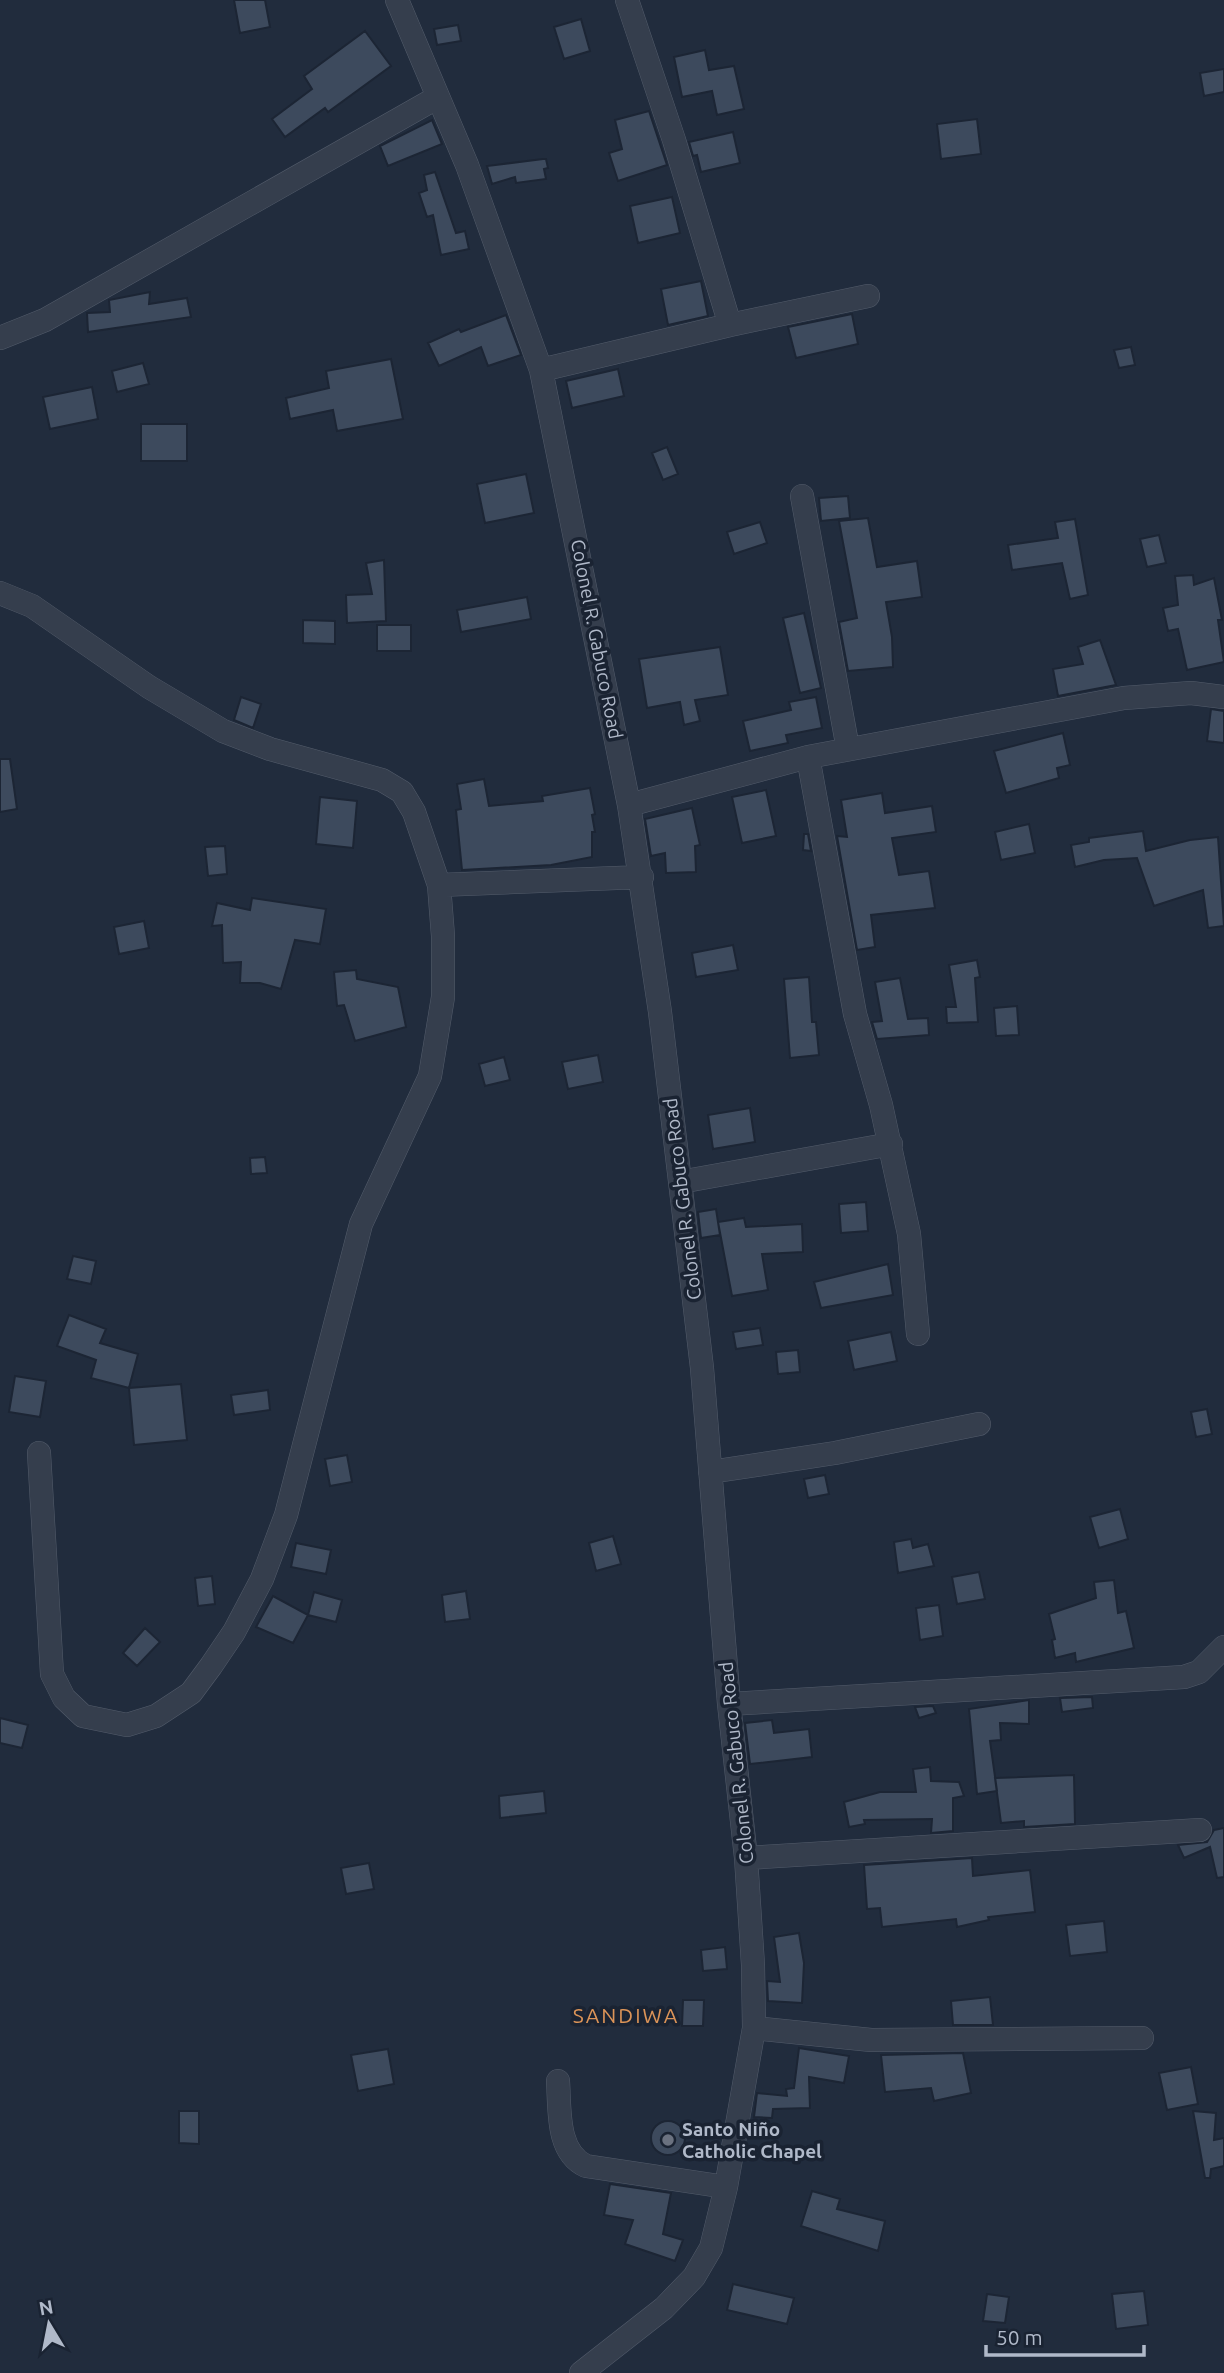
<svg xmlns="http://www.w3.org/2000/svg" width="1224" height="2373" font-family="Ubuntu,sans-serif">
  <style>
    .building { fill: #3d4a5d; stroke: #1c2534; stroke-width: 2 }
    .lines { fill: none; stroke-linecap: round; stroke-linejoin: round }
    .street-casing { stroke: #535c6b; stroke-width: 24 }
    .street { stroke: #353e4d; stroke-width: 23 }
    .worship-dot { fill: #6b7280; stroke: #1a2332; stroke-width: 2.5 }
    .labels { text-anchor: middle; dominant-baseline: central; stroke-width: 7; stroke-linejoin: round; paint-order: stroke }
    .street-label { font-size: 19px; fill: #b0b9c9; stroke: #1a2332 }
    .poi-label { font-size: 19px; font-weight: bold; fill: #b0b9c9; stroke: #1a2332; text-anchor: start }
    .neighbourhood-label { font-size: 21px; letter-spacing: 2px; fill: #dc9458; stroke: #1a2332 }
  </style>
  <rect width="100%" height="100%" fill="#212c3d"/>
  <path class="building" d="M 234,0 L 265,0 L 270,27 L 240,33 Z
    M 581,19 L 590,51 L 564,59 L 554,27 Z
    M 458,25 L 461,41 L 437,45 L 434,29 Z
    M 365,31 L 391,66 L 328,112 L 325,108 L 285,137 L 272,119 L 312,89 L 304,76 Z
    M 705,50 L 709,70 L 734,66 L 744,109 L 717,115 L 712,91 L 682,97 L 674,57 Z
    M 1224,69 L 1224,92 L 1204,96 L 1200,73 Z
    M 649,111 L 667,165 L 618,181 L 609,153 L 622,149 L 615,120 Z
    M 977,119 L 981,154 L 941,159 L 937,124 Z
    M 432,120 L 442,144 L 388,166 L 380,146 Z
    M 733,132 L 740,163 L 701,172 L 697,155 L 693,156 L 689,142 Z
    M 543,159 L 546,159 L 548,168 L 544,169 L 546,179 L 516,183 L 515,177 L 492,184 L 487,166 Z
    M 435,172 L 456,233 L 465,231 L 469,249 L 441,255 L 433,215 L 427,217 L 419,193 L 427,190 L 424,175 Z
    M 672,197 L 680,233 L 638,243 L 630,206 Z
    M 701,281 L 708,316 L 668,325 L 661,289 Z
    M 150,292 L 149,304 L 187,298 L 191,317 L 88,332 L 87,313 L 110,312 L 109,300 Z
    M 852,314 L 858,344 L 796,358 L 788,327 Z
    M 506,315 L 521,355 L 488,366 L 481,347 L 439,366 L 428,343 L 459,329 L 461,332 Z
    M 1131,347 L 1135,365 L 1119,368 L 1114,350 Z
    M 391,359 L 403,419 L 337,431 L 333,410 L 290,419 L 286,398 L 329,388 L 326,371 Z
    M 143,363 L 149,384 L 117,392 L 112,371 Z
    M 618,369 L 624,396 L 572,408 L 566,381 Z
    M 92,387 L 98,419 L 50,429 L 43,397 Z
    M 141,424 L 187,424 L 187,461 L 141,461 Z
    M 667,447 L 678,474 L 663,480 L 652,453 Z
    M 526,474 L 534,513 L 485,523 L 477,484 Z
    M 848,496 L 850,518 L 821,521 L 819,498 Z
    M 868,518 L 877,567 L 917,561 L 922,597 L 886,602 L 892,637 L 893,667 L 848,671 L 839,622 L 857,618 L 839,521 Z
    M 1075,519 L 1088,595 L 1070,599 L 1062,563 L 1012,570 L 1008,545 L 1058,538 L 1055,522 Z
    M 760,522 L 767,543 L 734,554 L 727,532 Z
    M 1159,535 L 1166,563 L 1147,567 L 1140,539 Z
    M 384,560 L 386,621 L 347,623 L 346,595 L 372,594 L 366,563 Z
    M 1193,575 L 1194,585 L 1214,578 L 1222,620 L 1218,620 L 1224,662 L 1187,670 L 1178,629 L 1168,631 L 1163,608 L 1178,605 L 1175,576 Z
    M 527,597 L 531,619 L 461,632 L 457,610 Z
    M 804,613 L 821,688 L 800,693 L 783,618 Z
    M 303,620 L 335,621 L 335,644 L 303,643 Z
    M 377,625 L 411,625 L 411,651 L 377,651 Z
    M 1100,640 L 1116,685 L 1058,696 L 1053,669 L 1083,664 L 1078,647 Z
    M 720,647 L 728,695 L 695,700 L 700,721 L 684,725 L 680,702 L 647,708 L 639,659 Z
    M 241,697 L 261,704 L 253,728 L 234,720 Z
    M 816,697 L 822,728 L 786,735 L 788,743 L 750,751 L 743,721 L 791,710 L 789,702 Z
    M 1211,709 L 1224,711 L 1224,743 L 1207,741 Z
    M 1063,733 L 1070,765 L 1057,768 L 1059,778 L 1006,793 L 994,751 Z
    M 0,759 L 10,759 L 17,809 L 0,812 Z
    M 484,779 L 489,806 L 543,801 L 542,796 L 590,788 L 595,814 L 592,815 L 595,832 L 592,832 L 592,857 L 551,865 L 462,870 L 456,810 L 461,809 L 457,784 Z
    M 766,790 L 776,836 L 742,843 L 732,797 Z
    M 882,793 L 885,813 L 932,806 L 936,832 L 892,838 L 899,875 L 929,871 L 935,908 L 871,915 L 875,947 L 857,950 L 837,836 L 847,837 L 841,800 Z
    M 320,797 L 357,801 L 353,848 L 316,844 Z
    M 692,808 L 700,845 L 695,846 L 696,872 L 666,873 L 665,853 L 651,856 L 645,819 Z
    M 1029,824 L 1035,853 L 1001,860 L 995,832 Z
    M 1143,831 L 1146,851 L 1190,840 L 1218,837 L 1224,926 L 1208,928 L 1203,890 L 1154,906 L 1137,858 L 1104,860 L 1075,867 L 1071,845 L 1089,842 L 1089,838 Z
    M 804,834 L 808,834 L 811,851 L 803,850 Z
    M 225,846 L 227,874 L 208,876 L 205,847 Z
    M 252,898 L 326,909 L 320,944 L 295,940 L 281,989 L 260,983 L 240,983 L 241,962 L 223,963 L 222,925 L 212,926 L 217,903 L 250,910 Z
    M 144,921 L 149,948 L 119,954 L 114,927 Z
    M 733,945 L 738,970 L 696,977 L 692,953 Z
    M 977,960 L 980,977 L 975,978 L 978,1022 L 947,1023 L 946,1007 L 956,1007 L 949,965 Z
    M 356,970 L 357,979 L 398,987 L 406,1027 L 355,1041 L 344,1005 L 337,1006 L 334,972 Z
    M 809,977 L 812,1022 L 816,1022 L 819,1055 L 790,1058 L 784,979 Z
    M 900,978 L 908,1019 L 928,1018 L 929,1035 L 877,1039 L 872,1022 L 882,1021 L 875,982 Z
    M 1017,1006 L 1019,1035 L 996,1036 L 994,1008 Z
    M 598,1055 L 603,1082 L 568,1089 L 562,1062 Z
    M 504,1057 L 510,1080 L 485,1086 L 479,1064 Z
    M 750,1108 L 755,1142 L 713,1149 L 708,1115 Z
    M 265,1157 L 267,1173 L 251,1174 L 250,1158 Z
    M 866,1202 L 868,1231 L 841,1233 L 839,1204 Z
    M 716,1209 L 720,1235 L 701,1238 L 698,1212 Z
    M 744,1218 L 746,1227 L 802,1224 L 803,1252 L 762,1254 L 768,1290 L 732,1296 L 718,1222 Z
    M 73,1256 L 96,1261 L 91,1284 L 67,1279 Z
    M 888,1264 L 893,1295 L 821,1308 L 814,1282 Z
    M 69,1315 L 106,1329 L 100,1343 L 138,1354 L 129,1388 L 91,1378 L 96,1360 L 57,1346 Z
    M 760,1328 L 763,1345 L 736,1349 L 733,1332 Z
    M 891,1332 L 897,1361 L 854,1370 L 848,1341 Z
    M 798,1350 L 800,1372 L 778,1374 L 776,1352 Z
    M 15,1376 L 46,1381 L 40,1417 L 9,1412 Z
    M 181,1384 L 187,1440 L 134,1445 L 129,1388 Z
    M 268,1390 L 270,1410 L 234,1415 L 231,1395 Z
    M 1207,1409 L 1212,1434 L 1196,1437 L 1191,1412 Z
    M 347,1455 L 352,1482 L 330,1486 L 325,1459 Z
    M 825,1475 L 829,1494 L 808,1498 L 804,1479 Z
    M 1120,1509 L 1128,1539 L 1099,1548 L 1090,1517 Z
    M 613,1536 L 621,1564 L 596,1571 L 589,1543 Z
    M 911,1539 L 913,1548 L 928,1544 L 934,1566 L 898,1573 L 894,1542 Z
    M 296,1543 L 331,1550 L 326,1574 L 291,1567 Z
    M 979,1572 L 985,1599 L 957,1604 L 952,1577 Z
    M 212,1576 L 215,1604 L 198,1606 L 195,1578 Z
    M 1114,1580 L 1118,1613 L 1126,1611 L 1134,1648 L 1076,1662 L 1075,1653 L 1055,1658 L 1052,1640 L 1055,1639 L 1049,1614 L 1096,1598 L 1094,1582 Z
    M 466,1591 L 470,1619 L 445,1622 L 442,1595 Z
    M 314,1592 L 342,1600 L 336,1622 L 308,1615 Z
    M 273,1596 L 308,1615 L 293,1643 L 256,1627 Z
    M 939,1605 L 943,1636 L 920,1640 L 916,1608 Z
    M 145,1628 L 160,1642 L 137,1666 L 123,1653 Z
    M 1092,1697 L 1093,1708 L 1062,1712 L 1060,1698 Z
    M 1029,1700 L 1029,1724 L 1000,1723 L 1001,1740 L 990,1741 L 997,1791 L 977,1794 L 969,1709 Z
    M 933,1706 L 936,1713 L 919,1718 L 915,1707 Z
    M 0,1718 L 28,1725 L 22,1748 L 0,1743 Z
    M 772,1720 L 774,1733 L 809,1729 L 812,1757 L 750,1764 L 745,1723 Z
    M 930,1767 L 931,1781 L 959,1782 L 964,1796 L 953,1798 L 953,1831 L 931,1833 L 932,1819 L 864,1820 L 865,1824 L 849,1827 L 844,1802 L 880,1792 L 916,1792 L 913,1769 Z
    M 1074,1775 L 1075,1824 L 1024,1827 L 1024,1821 L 1001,1823 L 995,1778 Z
    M 544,1791 L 546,1813 L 500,1818 L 499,1796 Z
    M 1224,1828 L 1224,1877 L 1217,1878 L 1210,1847 L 1184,1858 L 1178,1845 L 1207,1842 L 1214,1830 Z
    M 972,1858 L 973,1876 L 1030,1870 L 1035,1912 L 988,1917 L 989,1920 L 957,1927 L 956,1919 L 882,1927 L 880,1908 L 867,1909 L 864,1865 Z
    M 369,1863 L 374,1889 L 346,1894 L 341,1868 Z
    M 1104,1921 L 1107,1952 L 1070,1956 L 1066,1925 Z
    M 799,1933 L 804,1963 L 802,2003 L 768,2001 L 767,1981 L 780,1982 L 774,1937 Z
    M 725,1947 L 727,1969 L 703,1971 L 701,1950 Z
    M 990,1997 L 993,2025 L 953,2025 L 951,2001 Z
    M 683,2000 L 704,2000 L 703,2026 L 682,2026 Z
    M 799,2048 L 849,2056 L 844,2083 L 809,2077 L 810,2108 L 773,2109 L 772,2118 L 754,2117 L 757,2093 L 787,2096 L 786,2089 L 794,2088 Z
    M 388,2049 L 394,2084 L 358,2091 L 351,2055 Z
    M 963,2053 L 971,2093 L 934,2101 L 931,2088 L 885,2092 L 881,2055 Z
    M 1191,2067 L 1198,2104 L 1167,2110 L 1159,2073 Z
    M 179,2111 L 199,2111 L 199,2144 L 179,2143 Z
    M 1193,2111 L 1216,2113 L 1214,2140 L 1224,2138 L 1224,2166 L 1211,2169 L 1210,2178 L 1205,2178 Z
    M651 2138a17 17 0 1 1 34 0a17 17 0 1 1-34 0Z
    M 610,2184 L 671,2193 L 663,2234 L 683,2240 L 675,2261 L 625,2244 L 633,2220 L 604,2215 Z
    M 812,2191 L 840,2199 L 837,2209 L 885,2221 L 878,2251 L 801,2226 Z
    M 733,2284 L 794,2298 L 787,2324 L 727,2310 Z
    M 1144,2291 L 1148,2325 L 1116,2329 L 1112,2294 Z
    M 987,2294 L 1009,2297 L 1005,2323 L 983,2321 Z"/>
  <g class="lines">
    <g class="street-casing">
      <path id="street" d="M 397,0 L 467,165 L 541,370 L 629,805 L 660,1012 L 702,1368 L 729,1704 L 746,1858 L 753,1965 L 754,2028 L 726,2187 L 711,2248 L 694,2277 L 664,2308 L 581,2373
        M 627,0 L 674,140 L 730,325
        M 0,338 L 45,320 L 438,97
        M 541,370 L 730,325 L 868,296
        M 802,496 L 848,749
        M 0,593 L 32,606 L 149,687 L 223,731 L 270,749 L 382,780 L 402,792 L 414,812 L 439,885 L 642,877
        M 808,757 L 855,1014 L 881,1105 L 909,1234 L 918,1334
        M 629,805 L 808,757 L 1124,698 L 1191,693 L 1224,697
        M 680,1182 L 891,1144
        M 39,1453 L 52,1674 L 64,1698 L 83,1716 L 127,1725 L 156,1716 L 191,1693 L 211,1666 L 234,1632 L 262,1579 L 286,1515 L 361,1224 L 430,1076 L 443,997 L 443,936 L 439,885
        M 710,1472 L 835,1453 L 979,1424
        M 729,1704 L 1184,1677 L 1199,1672 L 1224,1647
        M 746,1858 L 1200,1830
        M 754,2028 L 871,2040 L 1142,2038
        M 558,2081 C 560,2109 556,2152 586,2166 L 726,2187"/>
    </g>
    <use href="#street" class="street"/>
  </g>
  <circle class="worship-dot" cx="668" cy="2140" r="7"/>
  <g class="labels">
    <g class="street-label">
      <text transform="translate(597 639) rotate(79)">Colonel R. Gabuco Road</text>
      <text transform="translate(682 1199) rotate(-97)">Colonel R. Gabuco Road</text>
      <text transform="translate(736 1763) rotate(-96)">Colonel R. Gabuco Road</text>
    </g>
    <g class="poi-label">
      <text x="682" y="2129">Santo Niño<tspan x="682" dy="22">Catholic Chapel</tspan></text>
    </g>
    <g class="neighbourhood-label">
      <text x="626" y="2015">SANDIWA</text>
    </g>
  </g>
  <g transform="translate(49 2324) rotate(350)" stroke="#1a2332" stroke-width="5" paint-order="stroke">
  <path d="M0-5L12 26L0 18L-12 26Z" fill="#b0b9c9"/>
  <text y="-10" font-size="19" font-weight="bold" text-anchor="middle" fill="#b0b9c9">N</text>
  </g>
  <path d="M986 2345v10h158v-10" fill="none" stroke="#b0b9c9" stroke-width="3.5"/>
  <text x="996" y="2345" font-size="21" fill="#b0b9c9" stroke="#1a2332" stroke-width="5" paint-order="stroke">50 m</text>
</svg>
